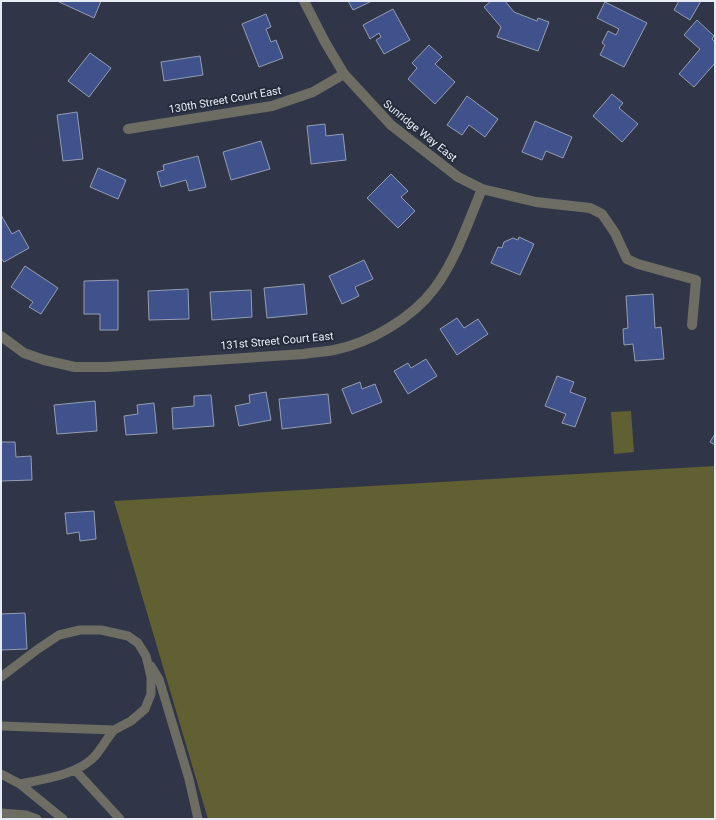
<svg xmlns="http://www.w3.org/2000/svg" width="716" height="820" font-family="Roboto,sans-serif">
  <style>
    .green { fill: #616033 }
    .building { fill: #3f528c; stroke: #959db2 }
    .lines { fill: none; stroke-linecap: round; stroke-linejoin: round }
    .service { stroke: #6d6d64; stroke-width: 9 }
    .minor { stroke: #6d6d64; stroke-width: 10 }
    .labels { text-anchor: middle; dominant-baseline: central; stroke-width: 4; stroke-linejoin: round; paint-order: stroke }
    .street-label { font-size: 11px; fill: #e6ebf6; stroke: #262c3c }
  </style>
  <rect width="100%" height="100%" fill="#303647"/>
  <path class="green" d="M 631,411 L 634,452 L 614,454 L 611,412 Z
    M 715,466 L 715,819 L 208,819 L 114,501 Z"/>
  <path class="building" d="M 57,1 L 101,1 L 94,18 Z
    M 348,1 L 372,1 L 353,10 Z
    M 491,1 L 505,1 L 514,12 L 537,21 L 538,18 L 549,22 L 538,51 L 497,37 L 501,27 L 484,7 Z
    M 679,1 L 701,1 L 690,20 L 674,10 Z
    M 605,2 L 647,23 L 624,67 L 600,55 L 605,45 L 602,43 L 608,31 L 616,35 L 619,29 L 597,18 Z
    M 393,9 L 410,40 L 384,54 L 376,40 L 381,37 L 379,33 L 370,39 L 363,25 Z
    M 266,14 L 271,27 L 266,29 L 271,42 L 276,40 L 283,58 L 259,67 L 242,24 Z
    M 697,20 L 714,36 L 712,39 L 715,42 L 715,63 L 694,87 L 679,74 L 700,49 L 684,35 Z
    M 429,45 L 442,57 L 435,64 L 455,82 L 435,104 L 408,79 L 417,68 L 412,63 Z
    M 90,53 L 111,68 L 89,97 L 68,81 Z
    M 200,56 L 203,75 L 164,81 L 161,62 Z
    M 612,94 L 623,103 L 619,108 L 638,124 L 622,142 L 593,116 Z
    M 467,96 L 498,119 L 485,137 L 469,125 L 462,135 L 447,125 Z
    M 77,112 L 83,159 L 63,161 L 57,115 Z
    M 535,121 L 572,137 L 563,158 L 546,151 L 542,160 L 522,152 Z
    M 325,124 L 326,136 L 343,134 L 346,160 L 311,164 L 307,126 Z
    M 261,141 L 270,169 L 231,180 L 223,152 Z
    M 198,156 L 206,187 L 189,191 L 186,180 L 161,187 L 157,172 L 164,170 L 163,165 Z
    M 98,168 L 126,180 L 118,199 L 90,187 Z
    M 391,174 L 408,191 L 401,197 L 415,211 L 398,228 L 367,198 Z
    M 1,215 L 12,234 L 19,230 L 29,248 L 4,262 L 1,258 Z
    M 519,237 L 534,244 L 520,275 L 491,263 L 498,247 L 502,248 L 504,242 L 513,238 L 518,240 Z
    M 364,260 L 373,279 L 355,287 L 359,296 L 342,304 L 329,276 Z
    M 25,266 L 58,288 L 41,314 L 29,307 L 33,302 L 11,287 Z
    M 118,280 L 118,330 L 100,330 L 100,314 L 84,314 L 84,281 Z
    M 304,284 L 307,314 L 267,318 L 264,288 Z
    M 188,289 L 189,319 L 149,320 L 148,291 Z
    M 251,290 L 252,317 L 212,320 L 210,292 Z
    M 653,294 L 655,328 L 661,327 L 664,359 L 635,361 L 633,344 L 624,345 L 623,329 L 628,328 L 626,296 Z
    M 457,318 L 464,328 L 478,319 L 488,334 L 457,355 L 440,329 Z
    M 426,359 L 437,376 L 408,394 L 394,371 L 408,363 L 411,368 Z
    M 557,376 L 574,382 L 570,392 L 586,398 L 575,427 L 562,423 L 566,414 L 545,406 Z
    M 360,382 L 362,389 L 375,384 L 382,402 L 352,414 L 342,389 Z
    M 266,392 L 271,420 L 239,426 L 235,406 L 250,403 L 249,395 Z
    M 328,394 L 331,423 L 282,429 L 279,399 Z
    M 211,395 L 214,426 L 173,429 L 172,408 L 194,406 L 194,396 Z
    M 95,401 L 97,431 L 57,434 L 54,405 Z
    M 154,403 L 157,433 L 126,435 L 124,416 L 138,414 L 137,405 Z
    M 715,434 L 715,445 L 710,442 Z
    M 1,442 L 15,442 L 16,457 L 31,456 L 32,480 L 1,481 Z
    M 94,511 L 96,539 L 80,541 L 79,532 L 67,534 L 65,513 Z
    M 25,613 L 27,649 L 1,650 L 1,614 Z"/>
  <g class="lines">
    <path class="service" d="M 151,666 L 159,679 L 189,779 L 198,819
      M 1,677 L 38,649 L 59,635 L 80,630 L 101,630 L 128,636 L 138,643 L 146,656 L 151,677 L 151,694 L 145,709 L 131,721 L 114,730 L 1,726
      M 75,770 L 120,819
      M 1,774 L 20,784 L 63,819
      M 20,784 C 45,779 77,775 95,756 C 102,748 107,738 114,730
      M 1,813 L 26,815 L 37,819"/>
    <path class="minor" d="M 304,1 L 325,42 L 344,74 L 391,125 L 458,177 L 482,189 L 536,202 L 590,208 L 602,214 L 615,233 L 627,259 L 638,264 L 696,280 L 692,325
      M 128,129 L 272,106 L 313,92 L 344,74
      M 1,336 L 24,353 L 44,360 L 75,367 L 108,367 L 304,354 C 314,352 324,352 334,350 C 370,343 412,318 434,289 C 456,260 468,222 482,189"/>
  </g>
  <g class="labels">
    <g class="street-label">
      <text transform="translate(225 100) rotate(-10)">130th Street Court East</text>
      <text transform="translate(420 131) rotate(39)">Sunridge Way East</text>
      <text transform="translate(277 341) rotate(-5)">131st Street Court East</text>
    </g>
  </g>
  <rect width="716" height="820" fill="none" stroke="#e6ebf6" stroke-width="4"/>
</svg>
